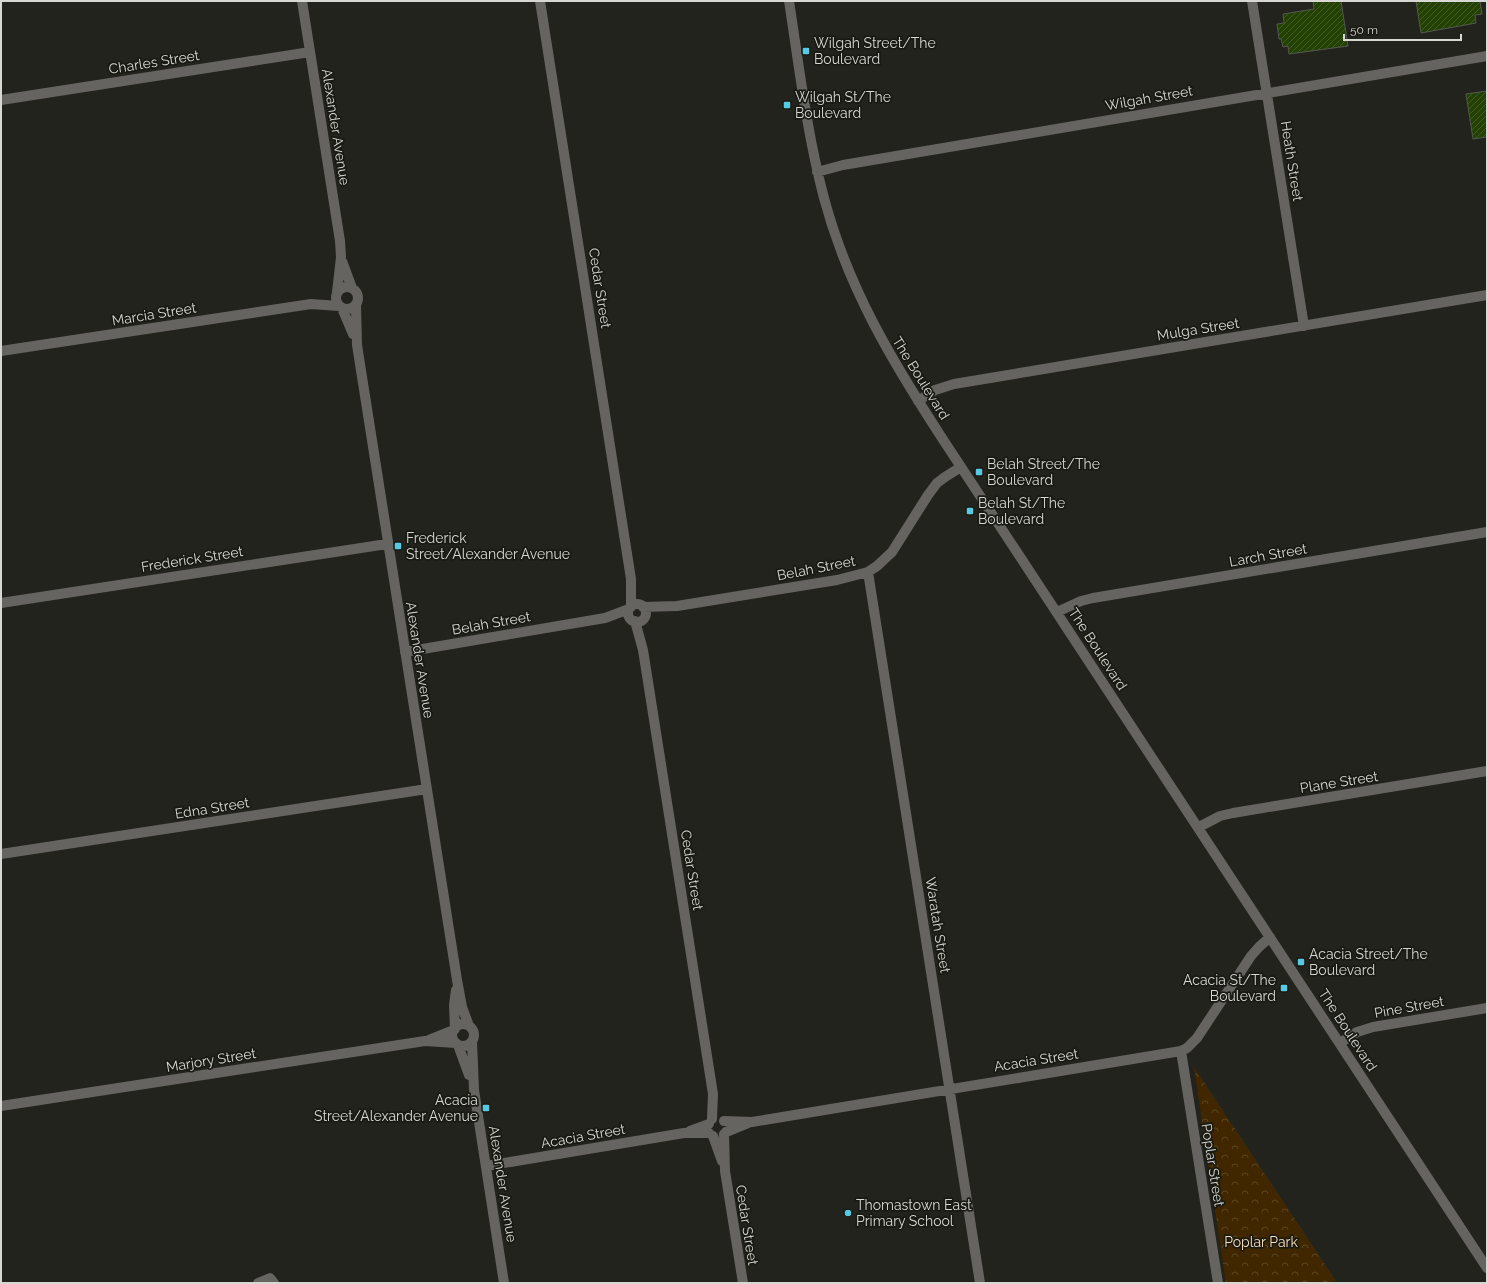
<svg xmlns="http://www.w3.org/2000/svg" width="1488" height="1284" font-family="Raleway,sans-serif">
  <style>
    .park { fill: url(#park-crowns) }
    .building { fill: url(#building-hatch); stroke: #535851 }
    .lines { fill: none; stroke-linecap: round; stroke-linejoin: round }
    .minor { stroke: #656460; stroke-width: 10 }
    .poi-dot { fill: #57c9e2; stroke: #191a13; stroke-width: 1.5 }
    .labels { text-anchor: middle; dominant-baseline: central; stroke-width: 3.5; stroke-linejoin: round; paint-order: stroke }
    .poi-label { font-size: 14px; fill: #d7d8d3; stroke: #191a13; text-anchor: start }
    .street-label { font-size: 14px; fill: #d7d8d3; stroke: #191a13 }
    .park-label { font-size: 14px; fill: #fbddb9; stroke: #191a13 }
  </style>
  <defs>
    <pattern id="park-crowns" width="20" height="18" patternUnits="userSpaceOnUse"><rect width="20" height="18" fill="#402700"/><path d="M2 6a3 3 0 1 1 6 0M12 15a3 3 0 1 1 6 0" fill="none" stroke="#5b4624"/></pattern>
    <pattern id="building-hatch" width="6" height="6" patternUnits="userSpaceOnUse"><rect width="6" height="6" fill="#234103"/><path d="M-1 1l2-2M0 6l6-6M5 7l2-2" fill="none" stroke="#425c27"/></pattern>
  </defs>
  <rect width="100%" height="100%" fill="#22231c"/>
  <path class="park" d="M 1194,1067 L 1336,1281 L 1325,1283 L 1226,1283 Z"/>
  <path class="building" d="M 1313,1 L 1341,1 L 1348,46 L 1289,54 L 1288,46 L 1283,47 L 1281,39 L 1279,39 L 1277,24 L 1284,23 L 1283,14 L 1314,9 Z
    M 1416,1 L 1480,1 L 1482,14 L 1475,15 L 1476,23 L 1421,33 Z
    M 1487,91 L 1487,137 L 1473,139 L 1466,94 Z"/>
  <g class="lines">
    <path class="minor" d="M 302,1 L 340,241 L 341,257 L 337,292
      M 540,1 L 631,579 L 631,607
      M 789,1 C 799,66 807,134 824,198 C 848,288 892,361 942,438 L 1487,1268
      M 1252,1 L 1304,326
      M 1,100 L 310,52
      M 817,172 L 843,165 L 1487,56
      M 342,261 L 352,288
      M336 298a11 11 0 1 1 22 0a11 11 0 1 1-22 0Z
      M 356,305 L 357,345 L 457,980 L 462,1007 L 469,1026
      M 342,308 L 353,334
      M 1,351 L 311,304 L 339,306
      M 918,401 L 935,390 L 954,384 L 1487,295
      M 868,572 L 980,1283
      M 1,603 L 387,544
      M628 613a9 9 0 1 1 18 0a9 9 0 1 1-18 0Z
      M 643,607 L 677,606 L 837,580 L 868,572 L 877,566 L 892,552 L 928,495 L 937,483 L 945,477 L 961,467
      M 1057,612 L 1081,601 L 1093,598 L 1487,532
      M 635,621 L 643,650 L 713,1094 L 712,1119
      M 405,652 L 605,618 L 629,609
      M 1199,827 L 1220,816 L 1233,813 L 1487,771
      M 1,854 L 427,789
      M452 1035a11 11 0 1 1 22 0a11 11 0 1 1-22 0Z
      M 455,1029 L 454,1005 L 456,990
      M 429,1040 L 454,1030
      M 472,1041 L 474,1090 L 504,1283
      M 1340,1043 L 1357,1032 L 1373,1027 L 1487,1008
      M 458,1045 L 469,1075
      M 1181,1051 L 1218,1283
      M 1,1106 L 425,1041 L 456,1043
      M 724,1121 L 752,1122 L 1181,1051 L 1187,1048 L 1197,1038 L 1251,956 L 1259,947 L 1270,937
      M 690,1131 L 709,1124
      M 726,1132 L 748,1123
      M 724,1134 L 725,1171 L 743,1283
      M 713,1136 L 722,1161
      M 486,1166 L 684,1133 L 709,1133
      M 258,1283 L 270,1278 L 274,1283"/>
  </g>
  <g class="poi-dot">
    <rect x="802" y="47" width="8" height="8" rx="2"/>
    <rect x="783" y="101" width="8" height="8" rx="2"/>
    <rect x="975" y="468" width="8" height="8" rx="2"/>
    <rect x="966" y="507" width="8" height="8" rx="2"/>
    <rect x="394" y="542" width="8" height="8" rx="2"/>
    <rect x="1297" y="958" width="8" height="8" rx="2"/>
    <rect x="1280" y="984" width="8" height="8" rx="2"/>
    <rect x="482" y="1104" width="8" height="8" rx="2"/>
    <circle cx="848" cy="1213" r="4"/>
  </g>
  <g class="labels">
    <g class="poi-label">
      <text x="814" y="43">Wilgah Street/The<tspan x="814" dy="16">Boulevard</tspan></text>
      <text x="795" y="97">Wilgah St/The<tspan x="795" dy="16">Boulevard</tspan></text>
      <text x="987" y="464">Belah Street/The<tspan x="987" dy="16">Boulevard</tspan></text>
      <text x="978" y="503">Belah St/The<tspan x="978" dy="16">Boulevard</tspan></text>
      <text x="406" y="538">Frederick<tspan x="406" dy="16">Street/Alexander Avenue</tspan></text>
      <text x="1309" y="954">Acacia Street/The<tspan x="1309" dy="16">Boulevard</tspan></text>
      <text x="1276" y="980" text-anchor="end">Acacia St/The<tspan x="1276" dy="16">Boulevard</tspan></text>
      <text x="478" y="1100" text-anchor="end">Acacia<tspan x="478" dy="16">Street/Alexander Avenue</tspan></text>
      <text x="856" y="1205">Thomastown East<tspan x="856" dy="16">Primary School</tspan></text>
    </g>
    <g class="street-label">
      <text transform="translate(154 62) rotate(-9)">Charles Street</text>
      <text transform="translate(1149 98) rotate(-10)">Wilgah Street</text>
      <text transform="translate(336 127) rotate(81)">Alexander Avenue</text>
      <text transform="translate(1292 161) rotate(81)">Heath Street</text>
      <text transform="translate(600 288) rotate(81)">Cedar Street</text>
      <text transform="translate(154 314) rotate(-9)">Marcia Street</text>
      <text transform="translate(1198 329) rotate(-9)">Mulga Street</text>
      <text transform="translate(921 378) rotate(58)">The Boulevard</text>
      <text transform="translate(1268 555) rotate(-10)">Larch Street</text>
      <text transform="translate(192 559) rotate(-9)">Frederick Street</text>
      <text transform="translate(816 568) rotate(-11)">Belah Street</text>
      <text transform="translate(491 623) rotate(-10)">Belah Street</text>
      <text transform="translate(1098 649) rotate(57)">The Boulevard</text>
      <text transform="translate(420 660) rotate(81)">Alexander Avenue</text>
      <text transform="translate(1339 782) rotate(-9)">Plane Street</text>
      <text transform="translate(212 808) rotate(-9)">Edna Street</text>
      <text transform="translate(692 870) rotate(81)">Cedar Street</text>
      <text transform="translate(938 925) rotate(81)">Waratah Street</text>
      <text transform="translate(1409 1007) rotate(-10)">Pine Street</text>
      <text transform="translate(1348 1030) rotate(57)">The Boulevard</text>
      <text transform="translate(211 1060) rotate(-9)">Marjory Street</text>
      <text transform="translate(1036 1060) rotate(-9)">Acacia Street</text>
      <text transform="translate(583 1136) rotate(-10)">Acacia Street</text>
      <text transform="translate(1213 1165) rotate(81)">Poplar Street</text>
      <text transform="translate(503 1184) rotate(81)">Alexander Avenue</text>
      <text transform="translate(747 1225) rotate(81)">Cedar Street</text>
    </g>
    <g class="park-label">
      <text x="1261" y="1242">Poplar Park</text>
    </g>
  </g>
  <rect width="1488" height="1284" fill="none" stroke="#d7d8d3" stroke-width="4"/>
  <path d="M1344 34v6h117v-6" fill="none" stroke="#d7d8d3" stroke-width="2"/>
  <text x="1350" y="34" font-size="12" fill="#d7d8d3" stroke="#191a13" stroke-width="3" paint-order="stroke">50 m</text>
</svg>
